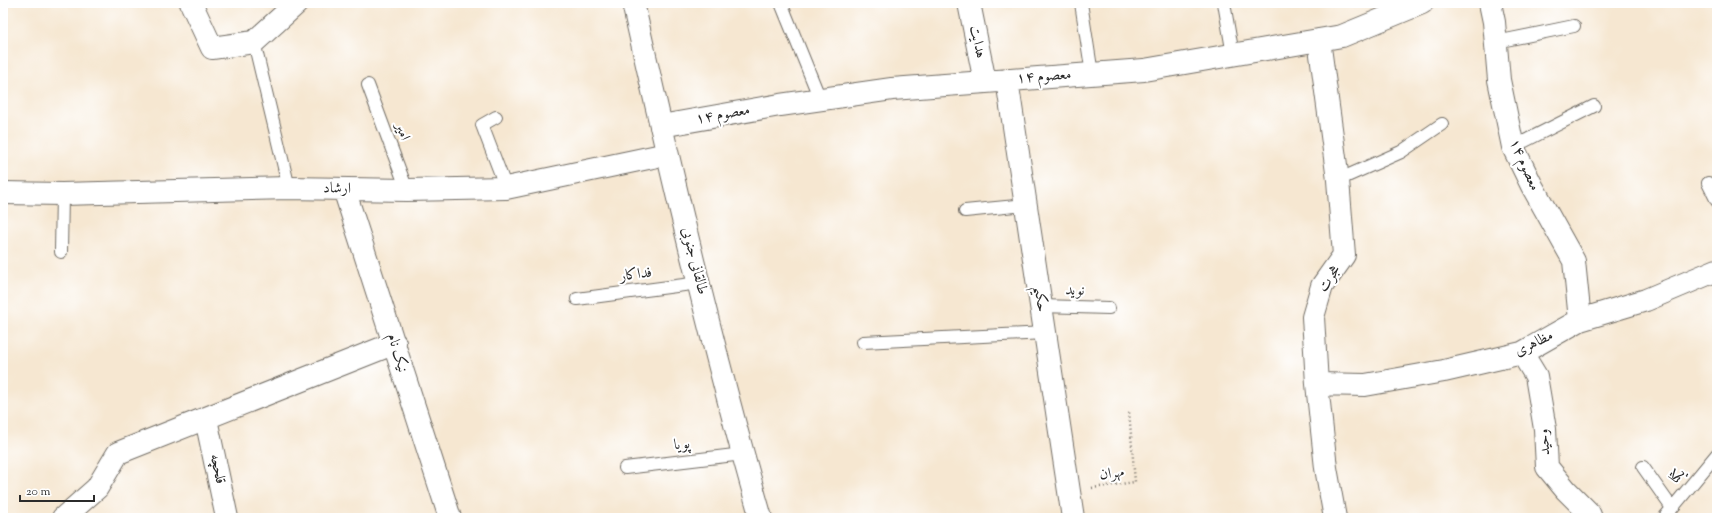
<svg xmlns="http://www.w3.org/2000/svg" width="1720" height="521" font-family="'Sorts Mill Goudy',Amiri,serif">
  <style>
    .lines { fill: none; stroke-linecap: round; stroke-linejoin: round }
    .lane-casing { stroke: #726d65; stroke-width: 14 }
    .street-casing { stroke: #726d65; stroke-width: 24 }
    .secondary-casing { stroke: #726d65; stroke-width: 24 }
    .path { stroke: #726d65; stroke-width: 2.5; stroke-dasharray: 1 3; stroke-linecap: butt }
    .lane { stroke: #fff; stroke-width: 12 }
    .street { stroke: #fff; stroke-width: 22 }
    .secondary { stroke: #fff; stroke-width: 22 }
    .labels { text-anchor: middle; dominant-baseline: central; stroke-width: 4; stroke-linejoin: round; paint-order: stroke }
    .street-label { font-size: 15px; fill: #2b2b2b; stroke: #fff }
  </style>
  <rect width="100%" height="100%" fill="#fff"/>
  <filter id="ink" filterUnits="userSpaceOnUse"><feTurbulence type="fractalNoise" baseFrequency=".025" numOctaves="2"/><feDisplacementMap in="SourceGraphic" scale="8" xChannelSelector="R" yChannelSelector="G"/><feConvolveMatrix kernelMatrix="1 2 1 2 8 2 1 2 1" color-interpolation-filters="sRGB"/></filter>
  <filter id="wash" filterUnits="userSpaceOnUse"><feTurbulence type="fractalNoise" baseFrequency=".012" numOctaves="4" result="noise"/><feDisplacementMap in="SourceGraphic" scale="16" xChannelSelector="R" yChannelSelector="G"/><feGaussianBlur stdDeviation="0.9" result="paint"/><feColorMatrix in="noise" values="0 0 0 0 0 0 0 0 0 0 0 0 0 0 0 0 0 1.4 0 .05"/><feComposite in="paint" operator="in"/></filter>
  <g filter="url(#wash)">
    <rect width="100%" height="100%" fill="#f6e7d1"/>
  </g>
  <g filter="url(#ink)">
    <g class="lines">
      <g class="lane-casing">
        <path id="lane" d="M 781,3 L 820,99
          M 1081,3 L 1092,74
          M 1224,3 L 1233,55
          M 254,42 L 289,188
          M 1496,42 L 1574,26
          M 368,85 L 407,190
          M 496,117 L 482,125 L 506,188
          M 1513,147 L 1594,106
          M 1338,180 L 1401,152 L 1442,124
          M 1708,183 L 1717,201
          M 965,211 L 1026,205
          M 61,252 L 62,194
          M 577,299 L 699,283
          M 1041,306 L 1109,308
          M 863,342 L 1045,333
          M 1643,467 L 1672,508
          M 625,468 L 743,454
          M 1664,518 L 1717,454"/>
      </g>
      <g class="street-casing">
        <path id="street" d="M 191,3 L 212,48 L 254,42 L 297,3
          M 969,3 L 985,82
          M 1490,3 L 1494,22 L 1499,80 L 1513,147 L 1532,186 L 1574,261 L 1580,320
          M 1319,40 L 1338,180 L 1344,255 L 1322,286 L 1313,317 L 1317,384 L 1326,468 L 1335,518
          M 1007,80 L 1073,518
          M 661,126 L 780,105 L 892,89 L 1144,70 L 1342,36 L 1422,3
          M 344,189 L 450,518
          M 3,193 L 62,194 L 289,188 L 407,190 L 506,188 L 667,154
          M 1522,353 L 1536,376 L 1545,429 L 1547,467 L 1566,490 L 1589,513 L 1591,518
          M 1317,384 L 1365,385 L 1444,371 L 1522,353 L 1580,320 L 1646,300 L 1717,270
          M 206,419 L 227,518
          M 63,518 L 97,488 L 118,453 L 395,343"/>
      </g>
      <g class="secondary-casing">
        <path id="secondary" d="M 633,3 C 672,176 712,348 761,518"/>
      </g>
      <path class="path" d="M 1092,488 L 1135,482 L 1129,411"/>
      <use href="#lane" class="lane"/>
      <use href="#street" class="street"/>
      <use href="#secondary" class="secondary"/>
    </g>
  </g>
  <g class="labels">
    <g class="street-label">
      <text transform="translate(977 42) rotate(78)">هدایت</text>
      <text transform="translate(1044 77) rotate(-4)">۱۴ معصوم</text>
      <text transform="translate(723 115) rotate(-10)">۱۴ معصوم</text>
      <text transform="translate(402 132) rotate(70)">امیر</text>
      <text transform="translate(1524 165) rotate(66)">۱۴ معصوم</text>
      <text transform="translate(337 189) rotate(1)">ارشاد</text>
      <text transform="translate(694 261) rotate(76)">طالقانی جنوبی</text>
      <text transform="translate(636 275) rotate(-7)">فداکار</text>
      <text transform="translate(1330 279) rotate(-59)">هجرت</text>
      <text transform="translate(1075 291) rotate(2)">نوید</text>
      <text transform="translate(1040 299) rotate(82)">حکیم</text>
      <text transform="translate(1534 344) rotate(-26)">مظاهری</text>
      <text transform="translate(397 353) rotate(73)">نیک نام</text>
      <text transform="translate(1545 442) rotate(-94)">وحید</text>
      <text transform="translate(682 445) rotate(-6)">پویا</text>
      <text transform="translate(217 469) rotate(78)">قلحچه</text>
      <text transform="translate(1112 474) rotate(-7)">مهران</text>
      <text transform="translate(1678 476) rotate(-50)">یکتا</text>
    </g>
  </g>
  <rect width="1720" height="521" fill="none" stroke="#fff" stroke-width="16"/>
  <path d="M20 495v6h74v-6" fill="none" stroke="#2b2b2b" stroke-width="2"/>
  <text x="26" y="495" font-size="12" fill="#2b2b2b" stroke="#ffffff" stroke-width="3" paint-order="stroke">20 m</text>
</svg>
